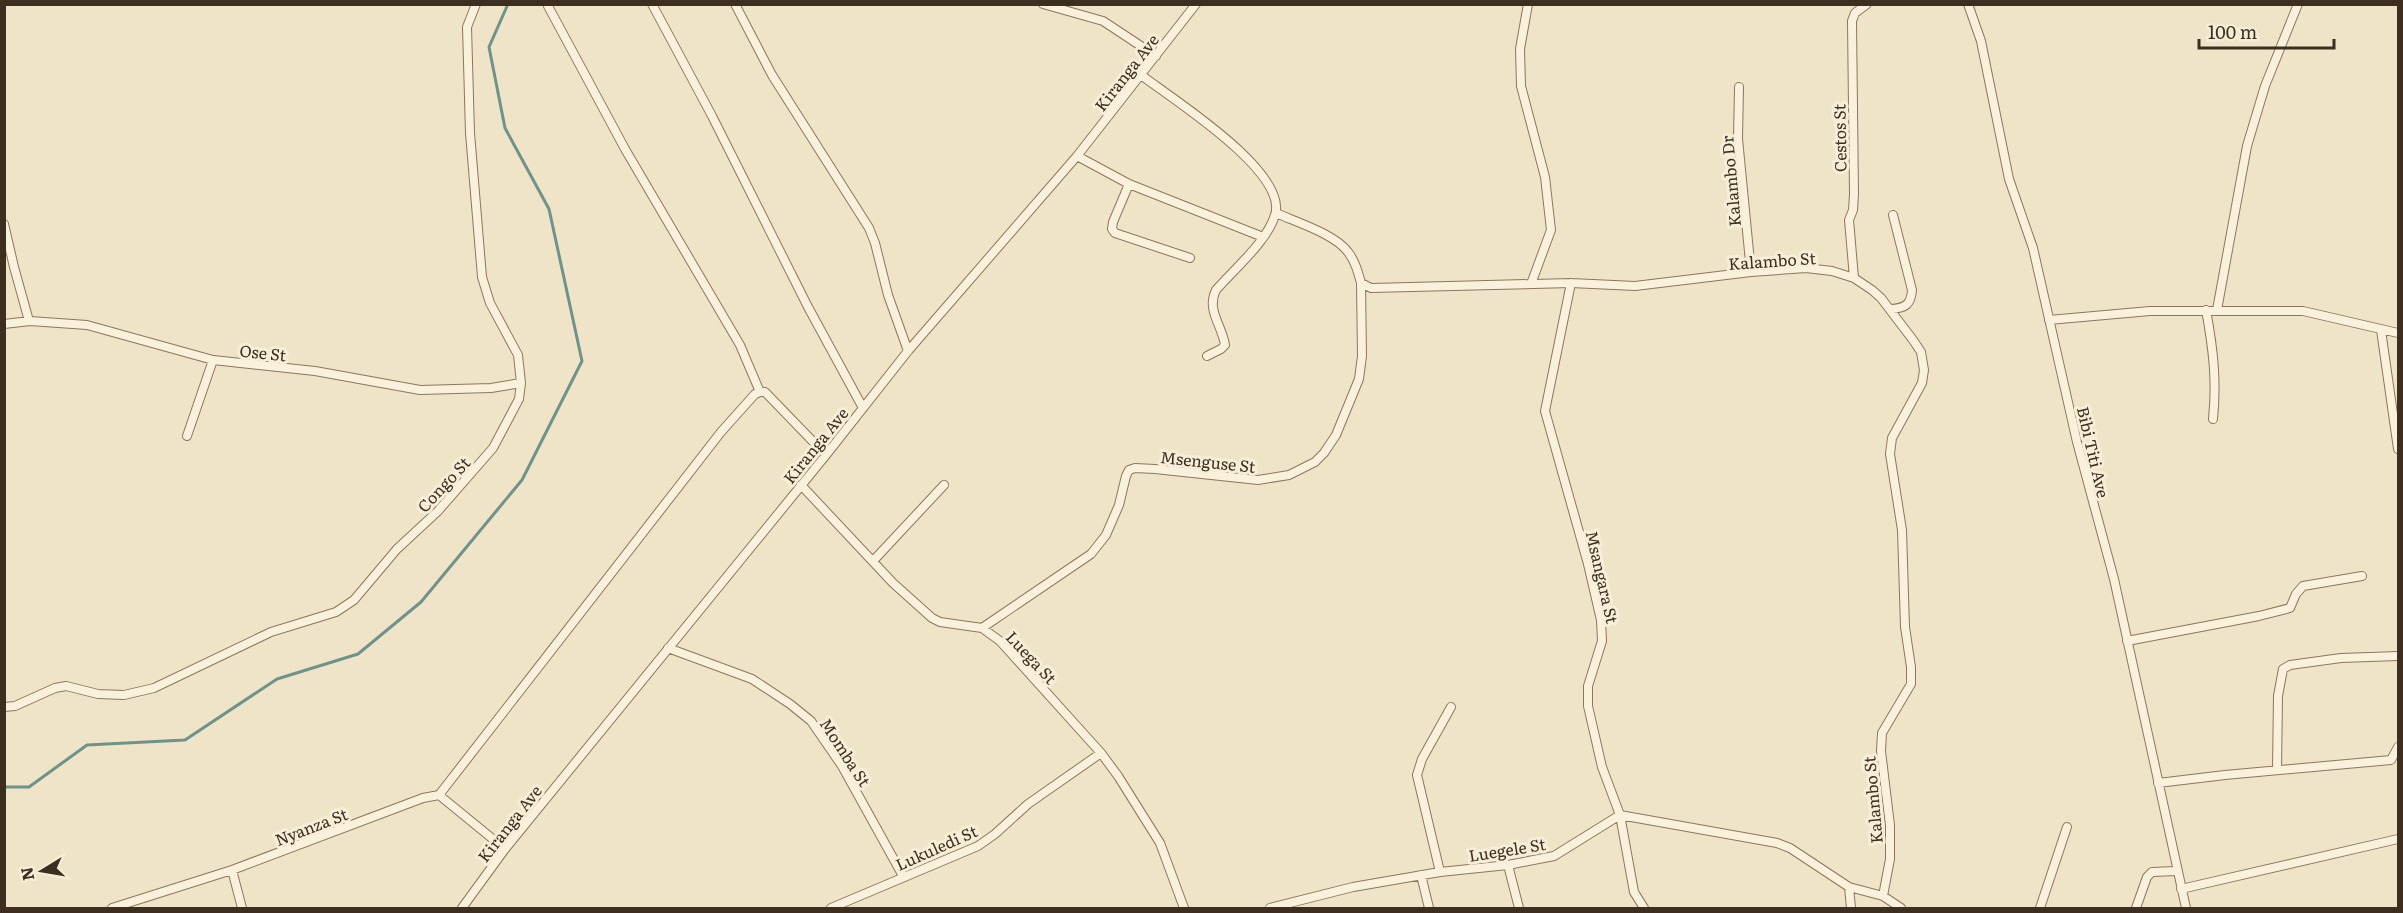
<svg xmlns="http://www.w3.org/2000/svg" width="2403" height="913" font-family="Literata,serif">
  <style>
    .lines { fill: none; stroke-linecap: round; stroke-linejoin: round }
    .stream { stroke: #6f938a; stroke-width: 3 }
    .street-casing { stroke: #8d765c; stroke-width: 10 }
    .street { stroke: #faf1dc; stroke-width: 8 }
    .labels { text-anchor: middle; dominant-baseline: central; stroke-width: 6; stroke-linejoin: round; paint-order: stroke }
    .street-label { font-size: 16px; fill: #3d2e20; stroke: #f7eed8 }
  </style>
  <rect width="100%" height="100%" fill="#f0e4c8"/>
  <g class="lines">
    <path class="stream" d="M 4,787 L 29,787 L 87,745 L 185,740 L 277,679 L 358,654 L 421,602 L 522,480 L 582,361 L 549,209 L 505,128 L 489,47 L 508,4"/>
    <g class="street-casing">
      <path id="street" d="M 652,4 L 712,116 L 808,307 L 863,408
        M 735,4 L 772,75 L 869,228 L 875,243 L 888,295 L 908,351
        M 1043,4 L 1103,21 L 1156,56
        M 1528,4 L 1520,49 L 1521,86 L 1545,177 L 1551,230 L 1531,284
        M 1968,4 L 1981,41 L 2009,179 L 2033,248 L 2077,442 L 2114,579 L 2186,908
        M 548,6 L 625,149 L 740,345 L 760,392
        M 1141,75 C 1171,98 1289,172 1275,215 C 1267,242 1234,269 1216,290 C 1206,310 1222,325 1225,345 L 1221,349 L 1207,356
        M 1739,87 L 1738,139 L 1751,272
        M 1077,156 L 1129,184 L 1263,237
        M 1129,184 L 1113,222 L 1112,229 L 1115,233 L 1190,258
        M 1276,213 C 1296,222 1335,234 1348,252 C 1355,261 1358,272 1361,283 L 1371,288 L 1571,283 L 1635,286 L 1751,272 L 1806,268 L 1832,271 L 1854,278 L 1872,290 L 1881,298 L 1913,340 L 1921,352 L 1924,370 L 1922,383 L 1892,438 L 1890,454 L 1902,530 L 1905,627 L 1911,667 L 1911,684 L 1882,733 L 1881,751 L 1890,825 L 1890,859 L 1883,896
        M 4,224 L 14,267 L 29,321
        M 1854,278 L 1849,220 L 1853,210 L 1854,194 L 1852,21 L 1855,13 L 1867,4
        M 1571,283 L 1545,411 L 1588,564 L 1601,620 L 1602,641 L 1588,686 L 1588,706 L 1602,767 L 1620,815 L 1634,892 L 1644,908
        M 1891,309 C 1905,308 1911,305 1912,290 L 1893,215
        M 2206,310 C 2213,348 2217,380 2213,419
        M 2217,310 L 2247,146 L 2265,86 L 2298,4
        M 2049,320 L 2150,311 L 2303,311 L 2398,333
        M 4,324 L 30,321 L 87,325 L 213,360 L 315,371 L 420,390 L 491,388 L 521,383
        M 2381,330 L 2398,449
        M 187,436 L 213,360
        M 801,485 L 893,583 L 932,618 L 940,622 L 982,628 L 1000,641 L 1101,753 L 1118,776 L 1160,843 L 1184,908
        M 873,561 L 944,485
        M 982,628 L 1091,554 L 1106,535 L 1119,505 L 1126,476 L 1129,470 L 1135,468 L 1155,469 L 1258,480 L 1289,475 L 1315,462 L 1324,453 L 1336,435 L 1359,379 L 1362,356 L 1361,283
        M 2127,641 L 2259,616 L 2290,608 L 2296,594 L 2303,586 L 2362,576
        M 668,648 L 752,679 L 790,704 L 811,721 L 842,766 L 903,876
        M 4,707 L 15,706 L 55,688 L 66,686 L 98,694 L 124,695 L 154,688 L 271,632 L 336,612 L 354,600 L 397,549 L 438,511 L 493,448 L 519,399 L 521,383 L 518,355 L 490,303 L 482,277 L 470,133 L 467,27 L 476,4
        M 2277,770 L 2278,696 L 2283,669 L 2290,665 L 2341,658 L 2398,656
        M 2158,783 L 2225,775 L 2391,760 L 2398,747
        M 439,795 L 721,432 L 755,394 L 760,392 L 765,392 L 826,455
        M 1508,865 L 1519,908
        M 232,870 L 242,908
        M 1440,872 L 1417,775 L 1422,759 L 1451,707
        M 1421,875 L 1429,908
        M 1849,887 L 1851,908
        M 2181,889 L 2398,839
        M 112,908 L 232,870 L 423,798 L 439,795 L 505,849
        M 462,908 L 505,849 L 826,455 L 908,351 L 1077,156 L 1196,4
        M 831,908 L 978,846 L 995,834 L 1028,804 L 1101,753
        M 1270,908 L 1353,887 L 1440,872 L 1508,865 L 1554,856 L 1620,815 L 1777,843 L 1790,848 L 1849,887 L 1883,896 L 1901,908
        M 2040,908 L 2067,827
        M 2136,908 L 2147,877 L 2152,872 L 2176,871"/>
    </g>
    <use href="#street" class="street"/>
  </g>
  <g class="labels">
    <g class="street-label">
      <text transform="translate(1126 72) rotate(-52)">Kiranga Ave</text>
      <text transform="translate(1839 138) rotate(-91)">Cestos St</text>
      <text transform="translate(1730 181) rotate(-95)">Kalambo Dr</text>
      <text transform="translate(1772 260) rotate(-4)">Kalambo St</text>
      <text transform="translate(263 352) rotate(6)">Ose St</text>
      <text transform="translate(815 445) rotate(-51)">Kiranga Ave</text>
      <text transform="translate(2094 452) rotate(77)">Bibi Titi Ave</text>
      <text transform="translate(1208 461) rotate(6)">Msenguse St</text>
      <text transform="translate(443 484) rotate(-47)">Congo St</text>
      <text transform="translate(1603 577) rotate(77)">Msangara St</text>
      <text transform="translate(1032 657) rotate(47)">Luega St</text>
      <text transform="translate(846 752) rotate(57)">Momba St</text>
      <text transform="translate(1872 800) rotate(-95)">Kalambo St</text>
      <text transform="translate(509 823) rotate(-52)">Kiranga Ave</text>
      <text transform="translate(311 826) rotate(-21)">Nyanza St</text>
      <text transform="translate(936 847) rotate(-24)">Lukuledi St</text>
      <text transform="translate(1507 849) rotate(-9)">Luegele St</text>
    </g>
  </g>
  <rect width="2403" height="913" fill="none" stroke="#3d2e20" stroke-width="12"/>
  <g transform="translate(42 871) rotate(259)" stroke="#f7eed8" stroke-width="4.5" paint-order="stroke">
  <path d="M0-4.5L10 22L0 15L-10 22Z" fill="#3d2e20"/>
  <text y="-9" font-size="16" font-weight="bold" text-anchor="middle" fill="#3d2e20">N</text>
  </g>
  <path d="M2199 39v9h135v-9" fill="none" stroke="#3d2e20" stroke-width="3"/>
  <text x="2208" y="39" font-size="18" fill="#3d2e20" stroke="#f7eed8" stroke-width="4.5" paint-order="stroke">100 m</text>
</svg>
